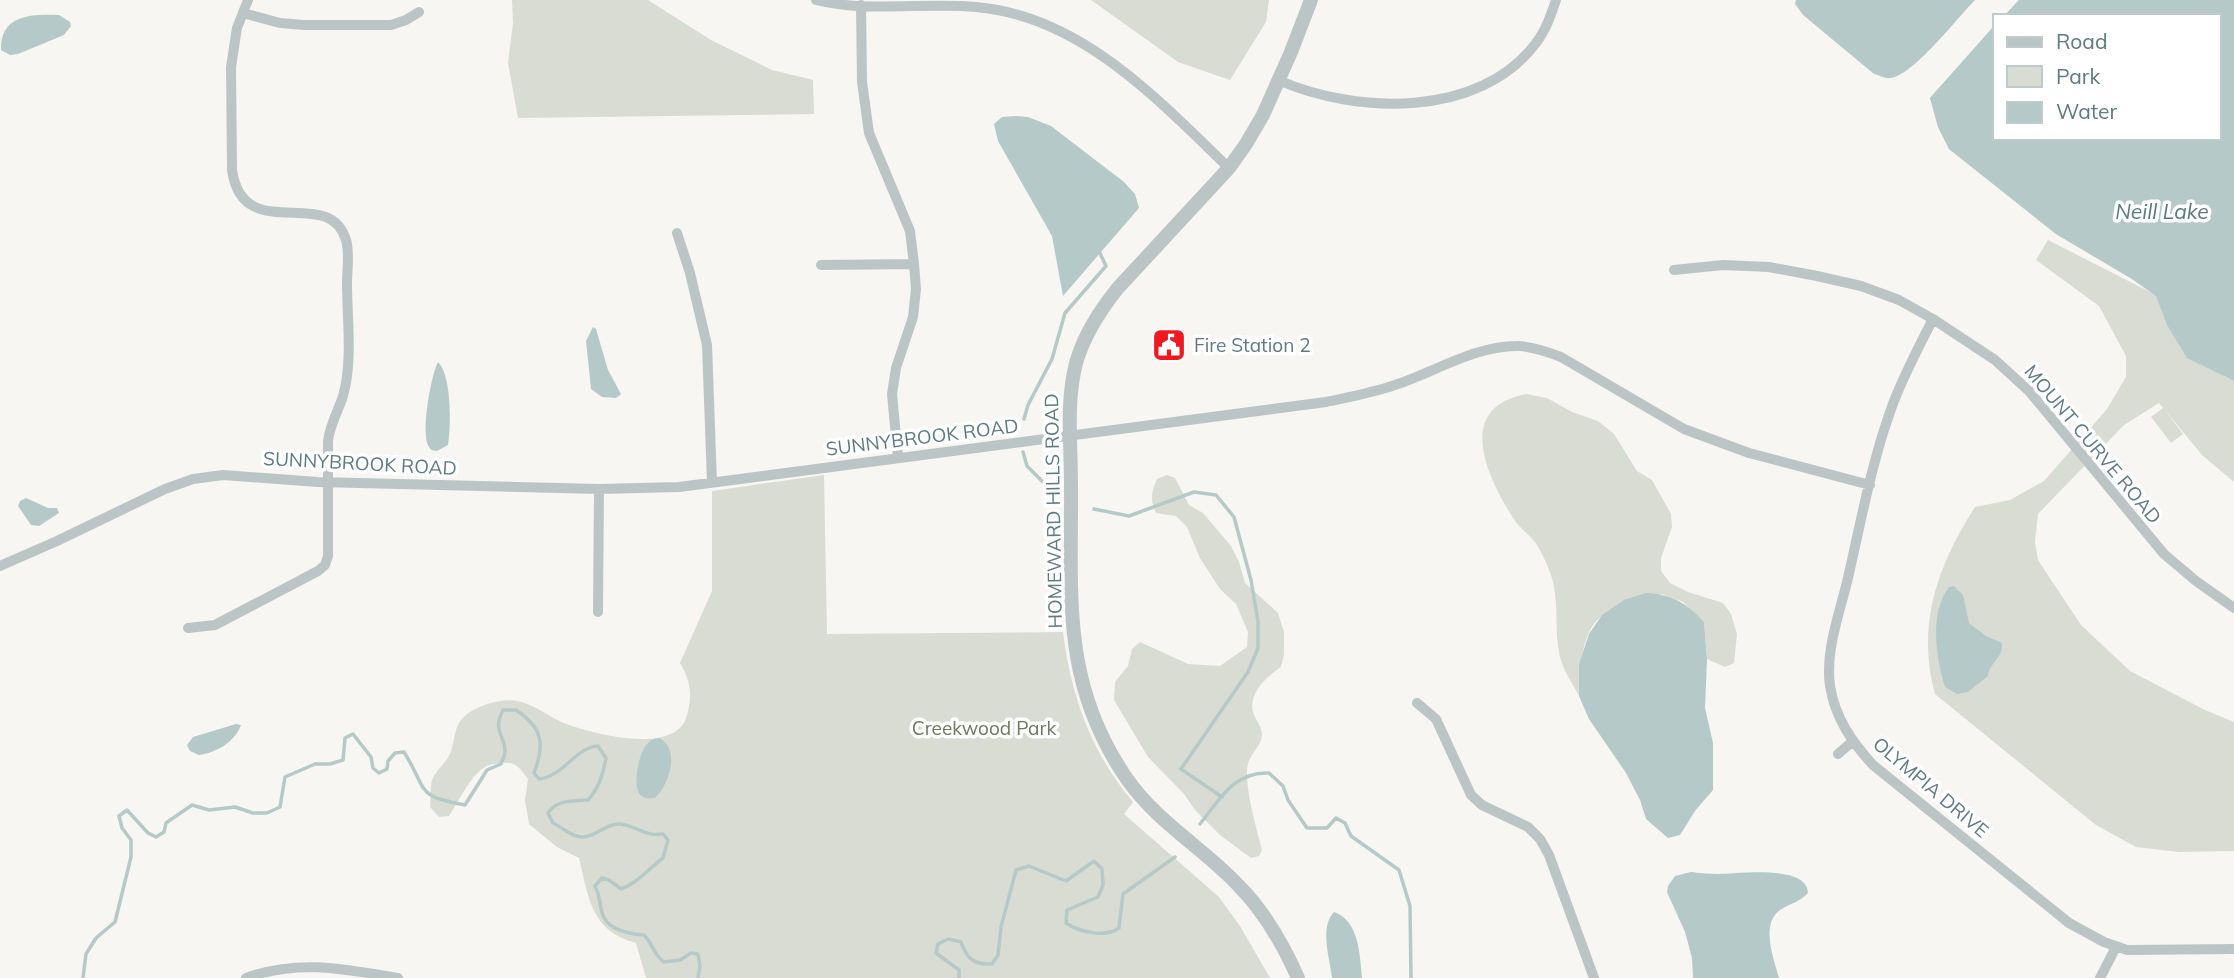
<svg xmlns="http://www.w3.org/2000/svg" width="2234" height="978" font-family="Mulish,sans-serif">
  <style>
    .green { fill: #d9dcd2 }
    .water { fill: #b5c9c9 }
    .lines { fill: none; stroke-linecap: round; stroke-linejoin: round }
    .stream { stroke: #b5c9c9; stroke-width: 3.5 }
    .minor { stroke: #bcc5c6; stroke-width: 10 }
    .tertiary { stroke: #bcc5c6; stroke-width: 14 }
    .labels { text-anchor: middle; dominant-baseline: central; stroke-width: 7; stroke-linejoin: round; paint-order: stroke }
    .poi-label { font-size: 19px; fill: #5f7b81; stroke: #fff; text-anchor: start }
    .street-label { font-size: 19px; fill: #5f7b81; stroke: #fff }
    .park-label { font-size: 19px; fill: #6b795f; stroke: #fff }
    .water-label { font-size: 21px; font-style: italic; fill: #5a7c7c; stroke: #fff }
  </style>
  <rect width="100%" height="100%" fill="#f7f6f3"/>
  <path class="green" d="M 512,0 L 648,0 L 711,40 L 772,70 L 813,80 L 814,114 L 518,118 L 508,63 L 513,23 Z
    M 1091,0 L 1269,0 L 1266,22 L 1230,80 L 1178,62 Z
    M 2019,0 L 2234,0 L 2223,376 L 2234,381 L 2234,482 L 2202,455 L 2165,410 L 2183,434 L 2171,443 L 2151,417 L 2163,408 L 2159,403 L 2124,425 L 2038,514 L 2035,542 L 2038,560 L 2081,625 L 2130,671 L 2205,710 L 2234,722 L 2234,851 L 2179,852 L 2136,847 L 2096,825 L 1935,694 C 1916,625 1938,565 1975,507 L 2010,500 L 2044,481 L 2107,409 L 2126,377 L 2126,356 L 2099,306 L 2036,260 L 2048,240 L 2152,293 L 2132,279 L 2056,234 L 1949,149 L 1938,127 L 1930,98 L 1994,26 L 1994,138 L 2218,138 L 2218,16 L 2004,16 Z
    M 1526,394 L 1547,398 L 1572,412 L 1598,421 L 1614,434 L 1637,471 L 1652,480 L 1671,514 L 1672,527 L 1661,558 L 1661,571 L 1670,583 L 1688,592 L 1723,603 L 1731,614 L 1737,634 L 1734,663 L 1725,667 L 1707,659 L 1704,622 L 1683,602 L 1662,594 C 1644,600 1622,605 1605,614 C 1581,627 1579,672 1579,696 C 1573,684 1563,670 1560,657 C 1554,633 1559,606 1553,582 C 1550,570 1542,552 1535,542 C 1528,534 1519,527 1513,518 C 1487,476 1454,408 1526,394 Z
    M 824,475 L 827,634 L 1063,632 C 1071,696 1091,752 1133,802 L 1124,814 L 1219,897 L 1240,926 L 1270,978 L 646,978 L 636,943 C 591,931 589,899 579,858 L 557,847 L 529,824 L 525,800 L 528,779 C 520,768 515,761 501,763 C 496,764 489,764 485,767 C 470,776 459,801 449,816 L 439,817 L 430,807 C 431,799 430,788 432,780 C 436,770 446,763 450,754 C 454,744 454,732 459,723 C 467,710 487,703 500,701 C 526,696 543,714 564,723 C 591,734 674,755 686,718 C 693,697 691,681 680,663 L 712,591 L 712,491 Z
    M 1167,475 L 1175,478 L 1189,505 L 1203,513 L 1231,546 L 1239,562 L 1245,583 L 1278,613 L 1284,632 L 1284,654 L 1281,667 C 1266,677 1246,695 1254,715 C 1257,722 1262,727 1262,735 C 1262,745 1250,754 1248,764 C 1243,783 1257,830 1262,850 L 1259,856 L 1251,858 L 1220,835 L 1195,810 L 1184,794 L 1148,757 L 1114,700 L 1115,682 L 1128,666 L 1132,649 L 1140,642 L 1188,664 L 1220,666 L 1247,647 L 1248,632 L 1236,604 L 1220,589 L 1200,558 L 1187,527 L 1176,516 L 1156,513 C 1150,500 1151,492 1157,479 Z"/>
  <path class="water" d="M 1796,0 L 1975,0 C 1958,17 1912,77 1890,78 C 1885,79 1879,75 1874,74 L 1803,15 L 1795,4 Z
    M 2019,0 L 2234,0 L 2234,381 L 2187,358 L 2167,325 L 2156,296 L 2132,279 L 2056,234 L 1949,149 L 1938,127 L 1930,98 L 1994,26 L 1994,138 L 2218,138 L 2218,16 L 2004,16 Z
    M 59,15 L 70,22 L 71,26 L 64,35 L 18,54 L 10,55 L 1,50 C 0,14 33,14 59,15 Z
    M 1016,116 L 1028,117 L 1051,126 L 1124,182 L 1135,194 L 1139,208 L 1063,296 L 1052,236 L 998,141 L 994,124 L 1002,117 Z
    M 593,327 L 596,329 L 608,370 L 621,394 L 616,398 L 602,397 L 591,389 L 586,341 Z
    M 438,362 C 452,376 451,426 448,445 L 437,451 C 431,450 431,451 428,445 C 421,432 431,375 438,362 Z
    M 26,498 L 48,508 L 57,508 L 59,513 L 39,526 L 31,525 L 18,506 L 20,501 Z
    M 1954,586 L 1963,595 L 1969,623 L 1986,636 L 2002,643 C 2004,657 1989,663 1988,676 L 1968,692 L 1957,694 L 1945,687 C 1936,658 1929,613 1949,587 Z
    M 1646,593 C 1671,594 1687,603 1704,622 L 1707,659 L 1705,708 L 1713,743 L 1713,790 L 1695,811 L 1680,835 L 1668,838 L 1646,819 L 1640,800 L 1626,773 L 1589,719 L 1579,696 L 1579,664 L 1589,634 L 1602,615 L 1624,600 Z
    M 236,724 L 241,725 C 235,742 216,753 199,755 L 190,751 L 187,745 L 193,737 Z
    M 659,738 C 681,749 669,785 655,798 C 651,798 646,799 643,797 C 630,790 639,751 648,743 C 652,739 654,739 659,738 Z
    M 1691,872 C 1700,873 1710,874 1719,874 C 1738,874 1807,864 1808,893 C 1800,902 1789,904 1780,910 C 1760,924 1774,960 1779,978 L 1693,978 L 1692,958 L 1685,932 L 1667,892 L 1668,886 L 1675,876 Z
    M 1334,912 C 1359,920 1360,956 1362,978 L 1332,978 C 1330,959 1319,928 1334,912 Z"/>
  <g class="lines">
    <path class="stream" d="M 1024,419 L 1028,405 L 1052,359 L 1065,313 L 1106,266 L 1098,249
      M 1023,452 L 1027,466 L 1050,489
      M 1094,509 L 1129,516 L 1194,492 L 1216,495 L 1234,517 L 1251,580 L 1258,621 L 1258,648 L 1248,672 L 1181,769 L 1222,797
      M 1200,824 C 1220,799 1235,771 1269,773 L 1283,786 L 1288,800 L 1307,828 L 1327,828 L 1336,818 L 1345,823 L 1351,836 L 1399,870 L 1410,906 L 1411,978
      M 83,978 L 86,954 L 96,938 L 115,922 L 131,857 L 131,840 L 122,828 L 119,816 L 127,810 L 148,833 L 156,837 L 164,832 L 166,823 L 192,805 L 209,810 L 235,807 L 253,813 L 267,813 L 280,807 L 285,777 L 315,764 L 330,764 L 343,760 L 345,738 L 353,734 L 371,757 L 373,768 L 379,773 L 387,769 L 388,761 L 395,753 L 404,752 C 428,790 414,796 465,805 L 487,770 L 501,764 C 502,760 505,756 505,752 C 505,735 492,731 503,710 L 516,710 C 543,728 545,744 534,773 L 539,779 C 566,775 574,748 598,746 L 606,758 C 603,774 599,788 588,800 C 573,801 556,800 548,813 L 553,823 C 562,827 573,838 583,837 C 596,837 606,823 620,824 C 637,826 645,837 663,834 L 668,840 L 663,858 C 649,868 638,883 621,889 L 609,880 L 602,878 L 595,886 C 601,898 599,902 602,913 C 607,930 628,934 644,935 C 654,945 652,953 664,962 L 680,960 L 691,953 L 698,954 L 700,966 L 698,978
      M 959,978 L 959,970 L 936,953 L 938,944 L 948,939 L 961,942 C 967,959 974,965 992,964 L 998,955 L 1001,927 L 1016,870 L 1029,866 L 1066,881 L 1094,861 L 1102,869 L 1103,885 L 1098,897 L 1067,910 L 1066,923 C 1079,932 1105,938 1119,928 L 1123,894 L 1175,857"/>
    <path class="minor" d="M 816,0 C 867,13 924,2 976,7 C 1081,16 1157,99 1229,168
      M 861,5 L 862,82 L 869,133 L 910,231 L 914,264 L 916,289 L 913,317 L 896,368 L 892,394 L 898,458
      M 243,13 L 280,23 L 304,25 L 391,25 L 406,20 L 419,12
      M 1278,80 C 1356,114 1479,119 1536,43 C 1546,30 1551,15 1556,0
      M 677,233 L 690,273 L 707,345 L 712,482
      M 821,265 L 914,264
      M 1674,270 L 1723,265 L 1769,267 L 1817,276 L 1861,286 L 1899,300 L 1933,319 L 1995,360 L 2029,391 L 2164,554 L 2196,581 L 2234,608
      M 1933,319 C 1919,346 1905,373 1894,401 C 1872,459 1861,522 1847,582 C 1839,615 1825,652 1830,686 C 1835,718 1852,742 1873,765 L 2069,923 L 2104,942 L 2127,950 L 2234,949
      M 0,566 L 57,541 L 165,489 L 193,479 L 223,475 L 318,482 L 599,489 L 679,487 L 1326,402 C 1349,397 1372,393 1395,385 C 1435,372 1476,345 1519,346 C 1534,347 1548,352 1561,357 L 1684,429 L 1749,453 L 1870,485
      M 598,612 L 599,489
      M 188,628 L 215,625 L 318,571 L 325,565 L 328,556 L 328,441 C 330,424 338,412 343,396 C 353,361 347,319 347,283 C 347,270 350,253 346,240 C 329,183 243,247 232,170 L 231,67 L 237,28 L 248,0
      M 1417,703 L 1436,719 L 1471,795 L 1482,805 L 1528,827 L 1540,839 L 1549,855 L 1594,978
      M 1838,754 L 1853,741
      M 246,978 C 299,959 344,969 398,978
      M 2100,978 L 2116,947"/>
    <path class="tertiary" d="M 1298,978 C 1283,944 1265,912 1238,885 C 1203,848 1157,822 1127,779 C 1060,682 1072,595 1071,484 C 1071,443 1066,402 1076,363 C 1084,335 1099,312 1117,289 L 1229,168 L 1246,144 L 1263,115 L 1291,52 L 1311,0"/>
  </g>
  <defs>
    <g id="civic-square" transform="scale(1.75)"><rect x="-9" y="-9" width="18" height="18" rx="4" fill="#f21822" stroke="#fff"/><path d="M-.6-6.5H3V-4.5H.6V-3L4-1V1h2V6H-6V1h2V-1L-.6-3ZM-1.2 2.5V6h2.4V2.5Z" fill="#fff"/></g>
  </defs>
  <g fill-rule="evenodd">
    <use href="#civic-square" x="1169" y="345"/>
  </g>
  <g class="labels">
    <g class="poi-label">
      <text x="1194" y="345">Fire Station 2</text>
    </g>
    <g class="street-label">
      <text transform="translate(922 437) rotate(-7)">SUNNYBROOK ROAD</text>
      <text transform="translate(2093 444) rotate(50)">MOUNT CURVE ROAD</text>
      <text transform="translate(360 463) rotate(3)">SUNNYBROOK ROAD</text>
      <text transform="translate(1053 511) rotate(-91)">HOMEWARD HILLS ROAD</text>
      <text transform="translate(1931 787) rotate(40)">OLYMPIA DRIVE</text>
    </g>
    <g class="park-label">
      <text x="984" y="728">Creekwood Park</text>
    </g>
    <g class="water-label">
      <text x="2162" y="211">Neill Lake</text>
    </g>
  </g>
  <rect x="1993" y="14" width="228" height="126" fill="#ffffff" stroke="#bfcacd" stroke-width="2"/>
  <rect x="2007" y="37" width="35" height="10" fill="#bcc5c6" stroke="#bfcacd" stroke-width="2"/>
  <text x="2056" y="49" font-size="21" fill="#5f7b81">Road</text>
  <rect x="2007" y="66" width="35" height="21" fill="#d9dcd2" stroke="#bfcacd" stroke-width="2"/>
  <text x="2056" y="84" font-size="21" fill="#5f7b81">Park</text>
  <rect x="2007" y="102" width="35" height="21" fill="#b5c9c9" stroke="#bfcacd" stroke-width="2"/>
  <text x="2056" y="119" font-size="21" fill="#5f7b81">Water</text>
</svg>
